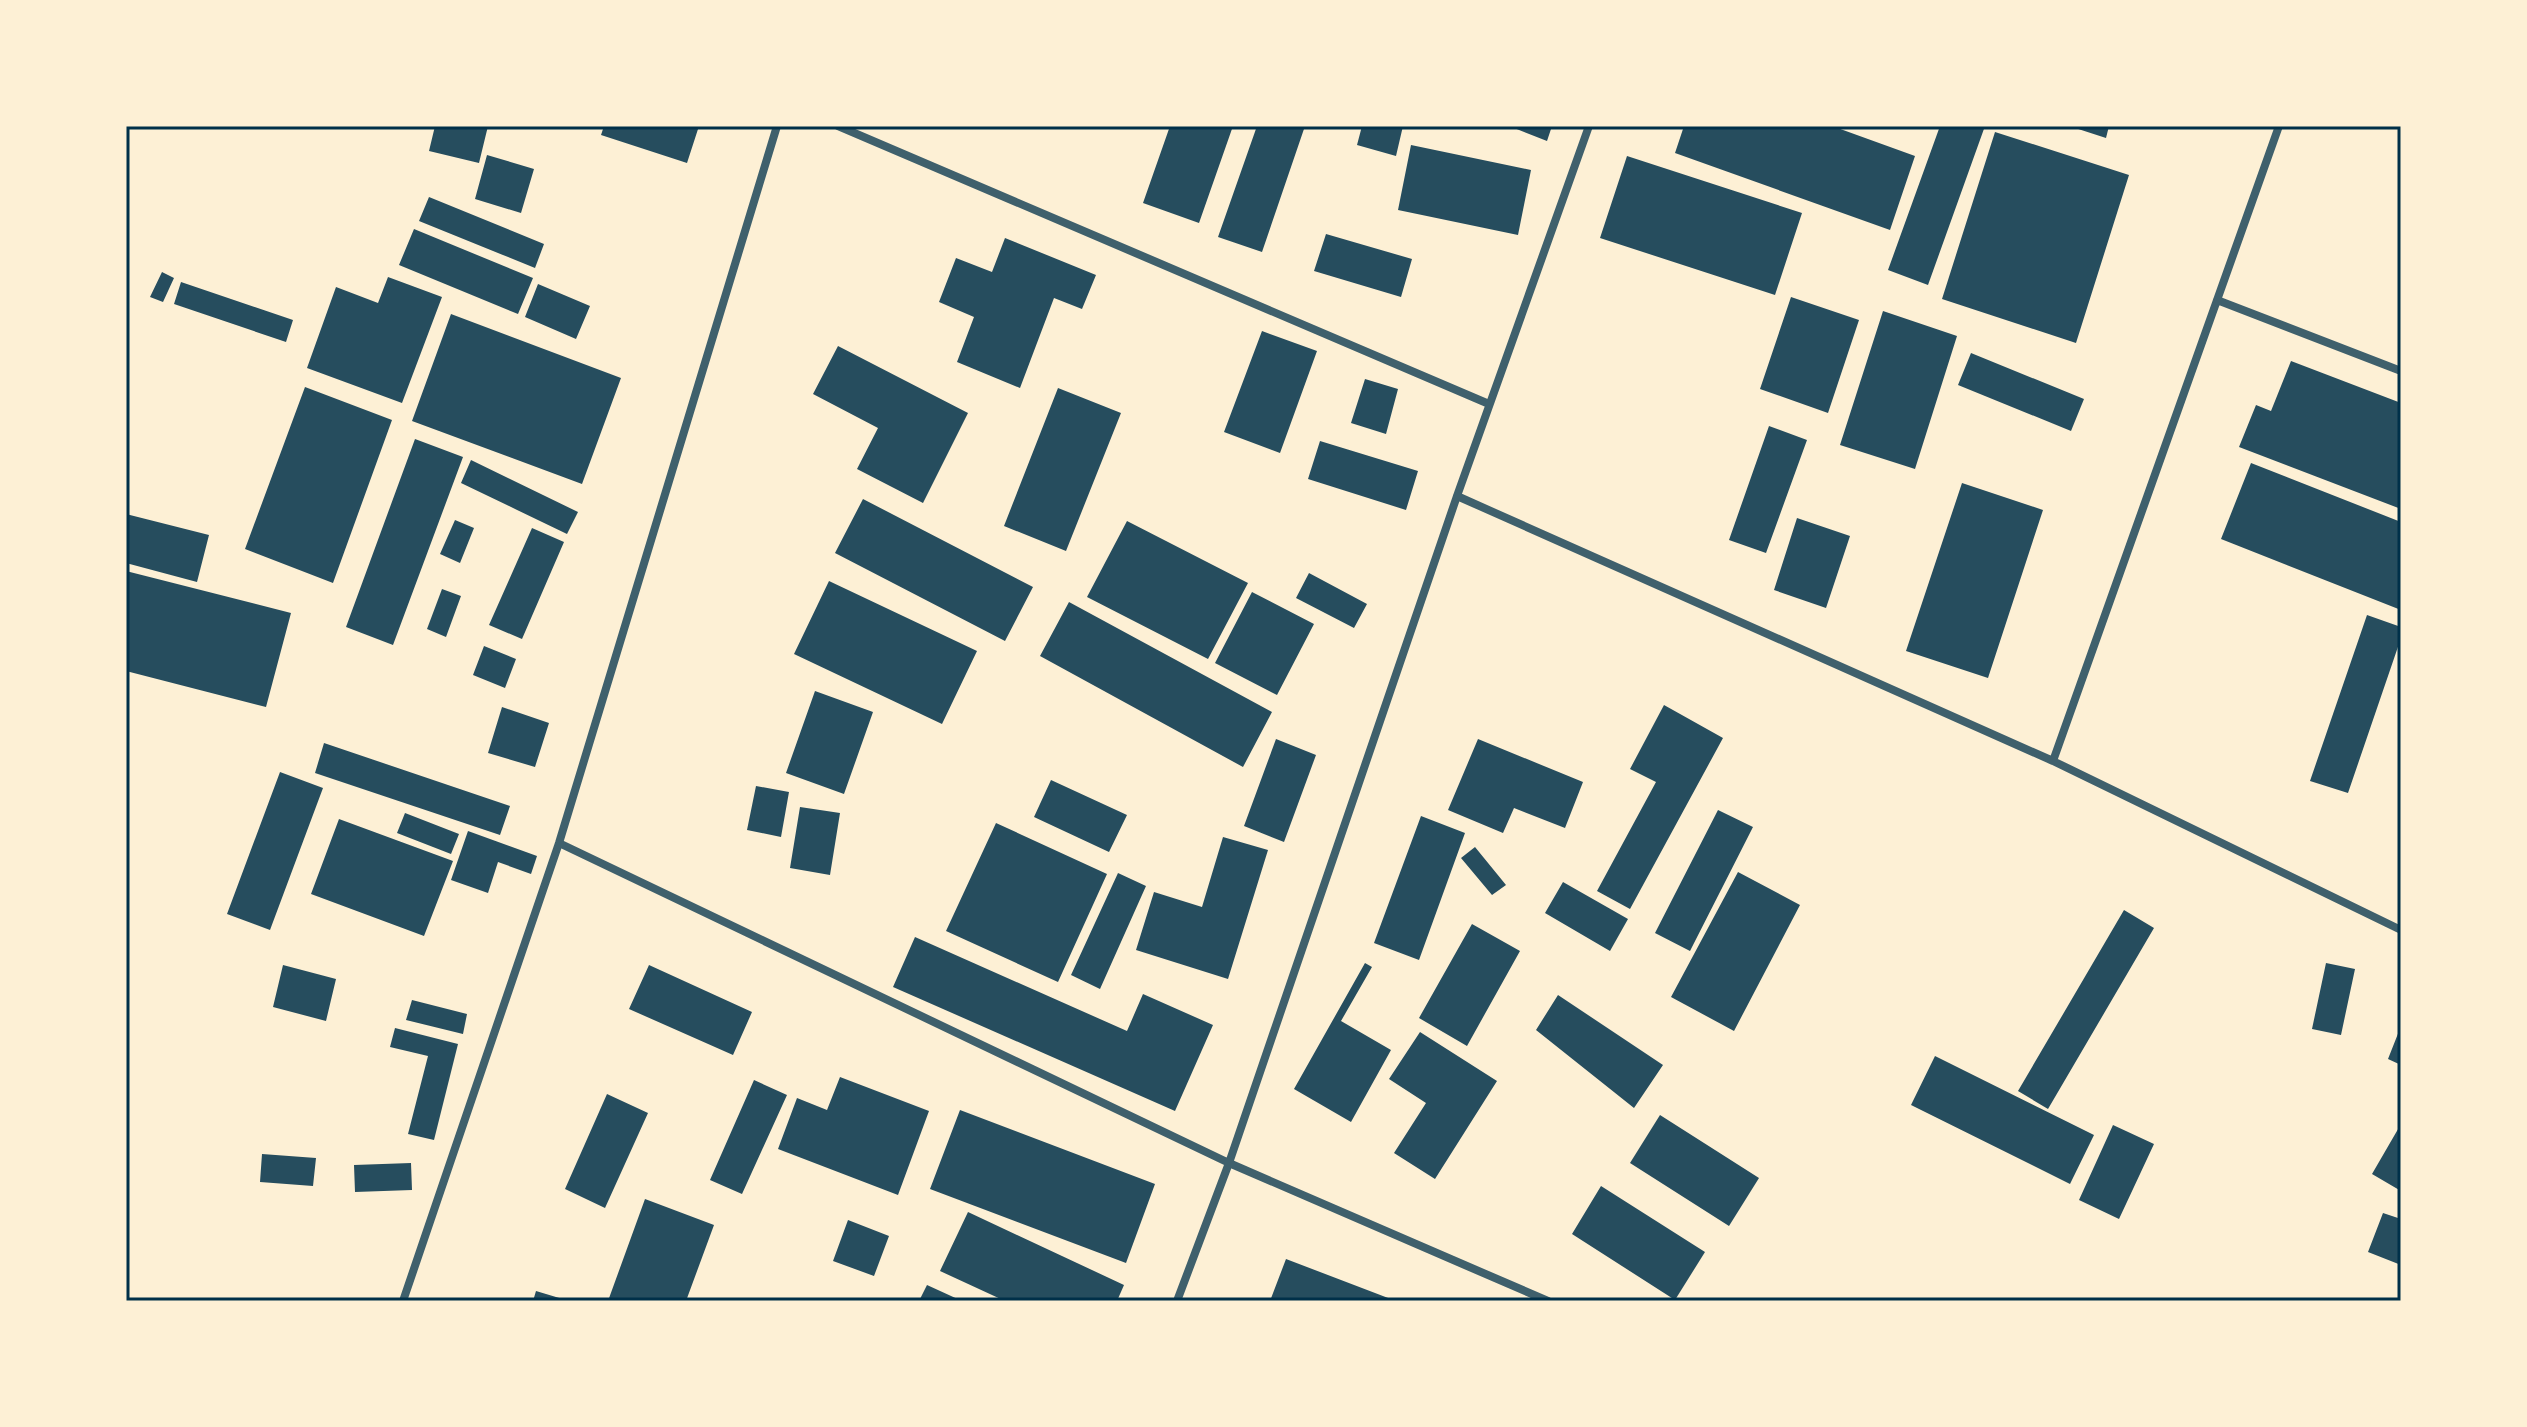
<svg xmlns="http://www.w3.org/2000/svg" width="2527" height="1427" font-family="Manrope,sans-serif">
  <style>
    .building { fill: #264d5e }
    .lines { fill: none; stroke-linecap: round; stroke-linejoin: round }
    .minor { stroke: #3f606c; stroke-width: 8 }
    .neatline { fill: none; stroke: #003049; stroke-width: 3 }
  </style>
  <rect width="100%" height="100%" fill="#fdf0d5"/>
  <path class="building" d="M 435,126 L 488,126 L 479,163 L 429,151 Z
    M 604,126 L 699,126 L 687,163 L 601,135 Z
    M 1170,126 L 1233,126 L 1199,223 L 1143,203 Z
    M 1257,126 L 1305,126 L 1262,252 L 1218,237 Z
    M 1362,126 L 1403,126 L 1396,156 L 1357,145 Z
    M 1509,126 L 1552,126 L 1547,141 Z
    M 1684,126 L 1832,126 L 1915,156 L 1890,230 L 1675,153 Z
    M 1940,126 L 1985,126 L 1928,285 L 1888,270 Z
    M 2069,126 L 2109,126 L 2106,138 Z
    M 1995,132 L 2129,175 L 2076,343 L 1942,299 Z
    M 1411,145 L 1531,170 L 1518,235 L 1398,210 Z
    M 487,155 L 534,169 L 521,213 L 475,199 Z
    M 1627,156 L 1802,213 L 1775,295 L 1600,238 Z
    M 429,197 L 544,244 L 535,268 L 419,221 Z
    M 414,229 L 533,278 L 518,314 L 399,265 Z
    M 1326,234 L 1412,259 L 1401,297 L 1314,271 Z
    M 1005,238 L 1096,275 L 1082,309 L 1054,298 L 1020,388 L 957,362 L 974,317 L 939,302 L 956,258 L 992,272 Z
    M 162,272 L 174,278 L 163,302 L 150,297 Z
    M 388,277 L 442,297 L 402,403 L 307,368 L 336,287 L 378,303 Z
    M 181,282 L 293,320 L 286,342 L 174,304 Z
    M 538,284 L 590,306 L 576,339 L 525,317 Z
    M 1791,297 L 1859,320 L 1828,413 L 1760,389 Z
    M 1883,311 L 1957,336 L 1915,469 L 1840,445 Z
    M 451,314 L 621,378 L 582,484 L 412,421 Z
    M 1262,331 L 1317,351 L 1280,453 L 1224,432 Z
    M 838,346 L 968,413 L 923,503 L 857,469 L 878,428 L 813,394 Z
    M 1971,353 L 2084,399 L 2071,431 L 1958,385 Z
    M 2291,361 L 2401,403 L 2401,509 L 2239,447 L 2256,405 L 2271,411 Z
    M 1365,379 L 1398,389 L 1386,434 L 1351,423 Z
    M 305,387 L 392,420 L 333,583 L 245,549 Z
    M 1058,388 L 1121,413 L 1066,551 L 1004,526 Z
    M 1769,426 L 1807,440 L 1766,553 L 1729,540 Z
    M 415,439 L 463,457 L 393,645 L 346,627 Z
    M 1320,441 L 1418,471 L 1406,510 L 1308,479 Z
    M 471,460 L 578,512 L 567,534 L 461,483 Z
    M 2251,463 L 2401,522 L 2401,610 L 2221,539 Z
    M 1962,483 L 2043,510 L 1988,678 L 1906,651 Z
    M 863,499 L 1033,587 L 1005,641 L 835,553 Z
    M 126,514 L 209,535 L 197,582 L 126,563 Z
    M 1797,518 L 1850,536 L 1826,608 L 1774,590 Z
    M 455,520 L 474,528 L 460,563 L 440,554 Z
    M 1127,521 L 1248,583 L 1208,659 L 1087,597 Z
    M 532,528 L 564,542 L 522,639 L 489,625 Z
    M 126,571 L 291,613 L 266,707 L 126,671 Z
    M 1309,573 L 1367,604 L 1354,628 L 1296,598 Z
    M 829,581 L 977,651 L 942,724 L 794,654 Z
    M 442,589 L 461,596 L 446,637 L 427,629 Z
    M 1252,592 L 1314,624 L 1277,695 L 1215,663 Z
    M 1069,602 L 1272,712 L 1243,767 L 1040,656 Z
    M 2367,615 L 2401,627 L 2401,638 L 2348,793 L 2310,781 Z
    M 484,646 L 516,659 L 505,688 L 473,675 Z
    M 815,691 L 873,712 L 844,794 L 786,773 Z
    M 1664,705 L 1723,738 L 1630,909 L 1597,891 L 1656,782 L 1630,769 Z
    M 502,707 L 549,723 L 535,767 L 488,753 Z
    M 1276,739 L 1316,755 L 1284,842 L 1244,826 Z
    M 1478,739 L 1583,782 L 1565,828 L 1514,808 L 1503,833 L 1448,810 Z
    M 324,743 L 510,806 L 500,835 L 315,773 Z
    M 280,772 L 323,788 L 270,930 L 227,914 Z
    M 1051,780 L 1127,815 L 1109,852 L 1034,817 Z
    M 756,786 L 789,792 L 781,837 L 747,830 Z
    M 800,807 L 840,813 L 830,875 L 790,868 Z
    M 1718,810 L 1753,827 L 1690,951 L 1655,933 Z
    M 405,813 L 459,834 L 451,854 L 397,833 Z
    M 1421,816 L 1465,833 L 1419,960 L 1374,943 Z
    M 339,819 L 453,861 L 424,936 L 311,894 Z
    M 996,823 L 1107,874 L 1058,982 L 946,931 Z
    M 468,831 L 537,856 L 531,874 L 498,862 L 488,893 L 451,880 Z
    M 1223,837 L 1268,850 L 1228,979 L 1136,950 L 1154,892 L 1202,907 Z
    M 1475,847 L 1506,885 L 1492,895 L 1461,858 Z
    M 1738,872 L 1800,905 L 1734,1031 L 1671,997 Z
    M 1118,873 L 1146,886 L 1100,989 L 1071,975 Z
    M 1563,882 L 1628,919 L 1610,951 L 1545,913 Z
    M 2124,910 L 2154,928 L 2048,1109 L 2018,1091 Z
    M 1472,924 L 1520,951 L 1467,1046 L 1419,1018 Z
    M 915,937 L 1127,1031 L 1143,994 L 1213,1025 L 1175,1111 L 893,987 Z
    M 1365,963 L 1372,967 L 1341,1021 L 1391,1050 L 1351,1122 L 1294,1089 Z
    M 2326,963 L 2355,969 L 2341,1035 L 2312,1029 Z
    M 283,965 L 336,979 L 326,1021 L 273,1007 Z
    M 649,965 L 752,1012 L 733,1055 L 629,1009 Z
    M 1558,995 L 1663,1065 L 1634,1108 L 1536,1030 Z
    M 412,1000 L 467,1014 L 463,1034 L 406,1020 Z
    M 2401,1026 L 2401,1065 L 2388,1059 Z
    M 395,1028 L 458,1044 L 434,1140 L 408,1134 L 428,1056 L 390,1047 Z
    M 1420,1032 L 1497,1081 L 1435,1179 L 1394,1153 L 1426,1103 L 1389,1079 Z
    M 1935,1056 L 2094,1135 L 2070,1184 L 1911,1105 Z
    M 840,1077 L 929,1111 L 898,1195 L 778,1149 L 797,1098 L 827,1110 Z
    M 754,1080 L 787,1095 L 742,1194 L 710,1180 Z
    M 607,1094 L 648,1113 L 605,1208 L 565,1189 Z
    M 960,1110 L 1155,1184 L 1126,1263 L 930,1189 Z
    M 1660,1115 L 1759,1178 L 1729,1226 L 1630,1163 Z
    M 2401,1124 L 2401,1191 L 2372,1174 Z
    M 2113,1125 L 2154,1144 L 2119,1219 L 2079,1200 Z
    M 262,1154 L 316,1158 L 313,1186 L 260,1182 Z
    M 411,1163 L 412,1190 L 355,1192 L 354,1165 Z
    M 1601,1186 L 1705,1252 L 1675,1300 L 1572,1234 Z
    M 645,1199 L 714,1225 L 686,1301 L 608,1301 Z
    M 968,1212 L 1124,1285 L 1117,1301 L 1005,1301 L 940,1271 Z
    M 2383,1213 L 2401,1219 L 2401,1265 L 2368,1252 Z
    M 848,1220 L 889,1236 L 874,1276 L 833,1261 Z
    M 1286,1259 L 1396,1301 L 1270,1301 Z
    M 927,1285 L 962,1301 L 919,1301 Z
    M 536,1291 L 566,1300 L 566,1301 L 533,1301 Z"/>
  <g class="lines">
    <path class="minor" d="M 838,126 L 1489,404
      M 2217,300 L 2401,371
      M 1457,496 L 2053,761 L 2401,930
      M 2053,761 L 2279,126
      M 559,843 L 1229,1163 L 1548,1301
      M 403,1301 L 559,843 L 777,126
      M 1177,1301 L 1229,1163 L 1457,496 L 1589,126"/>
  </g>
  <rect width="2527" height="1427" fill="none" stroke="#fdf0d5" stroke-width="256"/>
  <rect x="128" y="128" width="2271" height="1171" class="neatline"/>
</svg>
